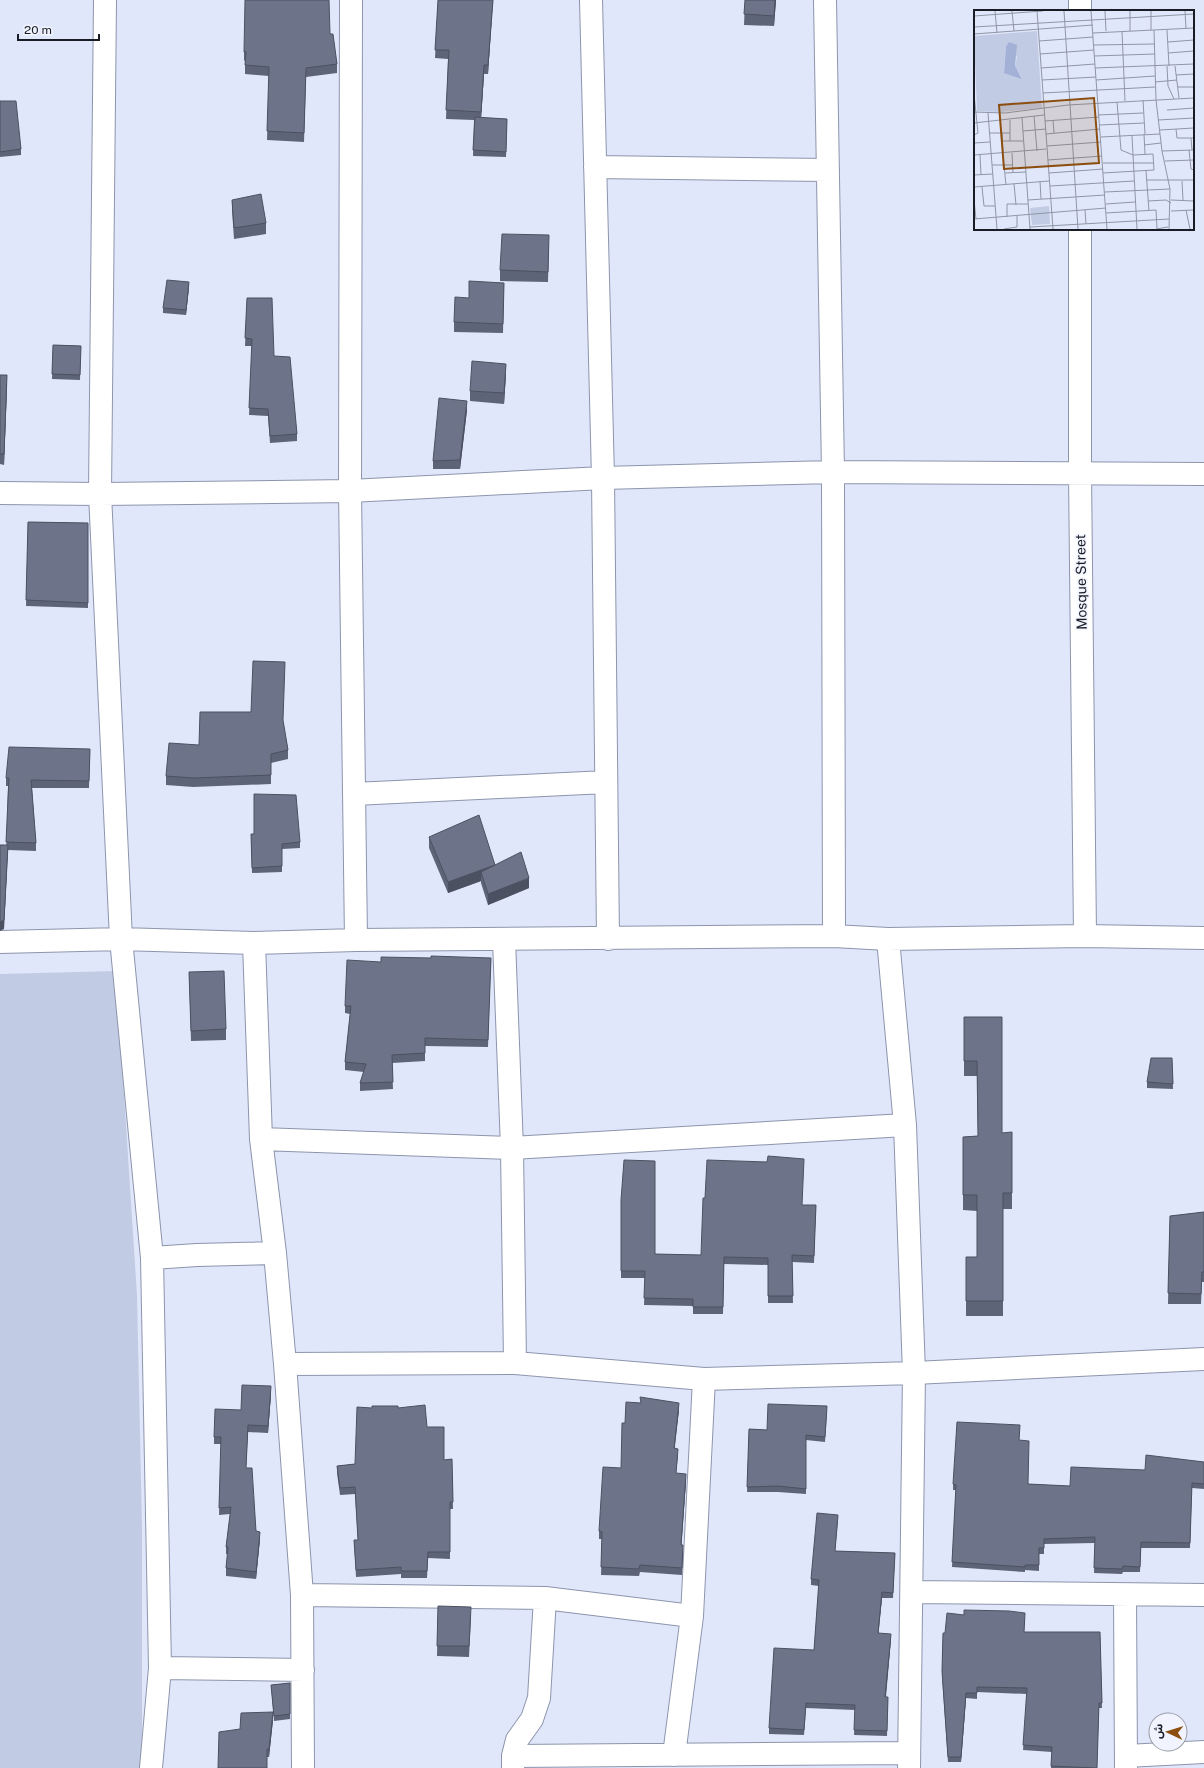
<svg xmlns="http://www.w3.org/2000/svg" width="1204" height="1768" font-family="'Public Sans','Noto Sans Arabic',sans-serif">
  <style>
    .green { fill: #c2cbe4 }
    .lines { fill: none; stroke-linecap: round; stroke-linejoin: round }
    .minor-casing { stroke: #8d95ac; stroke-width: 24 }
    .minor { stroke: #fff; stroke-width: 22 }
    .wall { fill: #5e6477 }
    .shaded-wall { fill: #4c5161 }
    .building { fill: #6d748a; stroke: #4c5161 }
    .labels { text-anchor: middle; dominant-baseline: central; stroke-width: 3; stroke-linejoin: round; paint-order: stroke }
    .street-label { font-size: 14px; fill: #191c24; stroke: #f1f4fe }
    .inset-road { fill: none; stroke: #9096a5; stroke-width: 1 }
    .view { fill: #8b4e0e; fill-opacity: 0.15; stroke: #8b4e0e; stroke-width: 2 }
    .inset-edge { fill: none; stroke: #191c24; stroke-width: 2 }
  </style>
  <rect width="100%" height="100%" fill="#e0e7fb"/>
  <path class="green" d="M 116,971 L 137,1295 L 142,1526 L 142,1737 L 140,1768 L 0,1768 L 0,974 Z"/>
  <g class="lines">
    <g class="minor-casing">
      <path id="minor" d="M 105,0 L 100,494 L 121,939 L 152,1258 L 160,1668 L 151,1768
        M 351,0 L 350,491 L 356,940
        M 591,0 L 603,478 L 608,939
        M 825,0 L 833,472 L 834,936
        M 1080,0 L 1080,11
        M 595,167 L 828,170
        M 1080,229 L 1080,473 L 1085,936
        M 0,493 L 100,494 L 350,491 L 603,478 L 833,472 L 1204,474
        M 354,794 L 606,782
        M 888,939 L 905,1125 L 914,1373 L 909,1768
        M 504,940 L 512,1148 L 515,1363
        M 0,942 L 121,939 L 254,943 L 356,940 L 834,936 L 888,939 L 1085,936 L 1204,938
        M 254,943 L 261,1139 L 275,1253 L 285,1364 L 302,1595 L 303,1768
        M 261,1139 L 512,1148 L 905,1125
        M 152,1258 L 197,1255 L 275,1253
        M 285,1364 L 515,1363 L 704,1379 L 914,1373 L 1204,1359
        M 912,1592 L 1204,1595
        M 302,1595 L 545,1598 L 692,1616
        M 1125,1595 L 1126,1768
        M 160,1668 L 303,1670
        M 674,1755 L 692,1616 L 704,1379
        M 513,1756 L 909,1753
        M 1126,1756 L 1204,1752
        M 513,1768 L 513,1756 L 517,1740 L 532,1719 L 539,1698 L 545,1598"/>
    </g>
    <use href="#minor" class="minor"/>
  </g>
  <path class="wall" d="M 438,0 L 493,0 L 488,74 L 484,74 L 481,118 L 507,119 L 506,157 L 473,156 L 474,120 L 446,119 L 448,59 L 435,58 Z
    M 745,0 L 776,0 L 774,26 L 744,25 Z
    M 330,34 L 337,64 L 337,73 L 306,77 L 304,142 L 267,140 L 269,76 L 245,74 L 245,61 L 244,60 L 244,52 Z
    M 0,101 L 21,149 L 21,155 L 0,157 Z
    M 232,200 L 266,223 L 266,234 L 234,239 L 232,210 Z
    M 549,246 L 548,282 L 500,281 L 500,270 Z
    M 504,283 L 503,333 L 454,332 L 454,322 L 469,298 Z
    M 189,287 L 186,315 L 163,313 L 163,308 Z
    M 247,298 L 274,356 L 297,434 L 297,441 L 270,443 L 268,416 L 249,415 L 252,346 L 245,346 Z
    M 53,345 L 81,346 L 80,380 L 52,379 Z
    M 506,374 L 504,404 L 470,401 L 470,391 Z
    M 0,375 L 7,386 L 4,465 L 0,464 Z
    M 467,410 L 460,469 L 433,469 L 433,461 Z
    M 28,522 L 88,523 L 88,608 L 26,606 Z
    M 283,721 L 288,750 L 288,759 L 271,763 L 271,784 L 193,787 L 166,785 L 166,776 L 199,745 Z
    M 90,749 L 89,788 L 32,788 L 36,843 L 36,851 L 8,850 L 4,929 L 8,786 L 6,786 L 6,778 Z
    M 251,834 L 300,842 L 300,848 L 282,849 L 282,872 L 252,873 Z
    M 429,837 L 495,865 L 529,888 L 488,905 L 481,883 L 481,881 L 448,893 L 429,848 Z
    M 431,958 L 491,958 L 488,1047 L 425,1046 L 425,1061 L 392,1063 L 393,1089 L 360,1091 L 360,1083 L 364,1072 L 345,1070 L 345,1062 L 350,1014 L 345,1013 L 345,1006 L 381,962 Z
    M 189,972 L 226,1029 L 226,1040 L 191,1041 Z
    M 964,1017 L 1002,1133 L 1012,1193 L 1012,1209 L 1003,1209 L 1003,1316 L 966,1316 L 966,1257 L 977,1257 L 977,1211 L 963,1210 L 963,1137 L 978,1136 L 977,1076 L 964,1076 Z
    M 1172,1058 L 1173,1089 L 1147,1088 L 1147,1082 Z
    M 621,1200 L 655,1254 L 701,1255 L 803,1205 L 816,1205 L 814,1263 L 792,1262 L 793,1303 L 768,1303 L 768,1265 L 724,1264 L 723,1314 L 693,1314 L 693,1306 L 644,1305 L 645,1278 L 621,1278 Z
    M 1204,1212 L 1204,1282 L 1202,1282 L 1201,1304 L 1168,1304 L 1170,1216 Z
    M 271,1394 L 268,1433 L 248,1432 L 246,1468 L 256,1531 L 260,1539 L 256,1579 L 226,1576 L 226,1568 L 228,1554 L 226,1554 L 226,1547 L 230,1514 L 219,1515 L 221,1444 L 214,1444 L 214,1437 L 241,1410 Z
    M 372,1408 L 398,1408 L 427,1427 L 444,1460 L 452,1459 L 453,1509 L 450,1509 L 450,1559 L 428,1558 L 427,1578 L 401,1578 L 401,1574 L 356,1577 L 354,1540 L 358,1540 L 355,1494 L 340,1495 L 337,1473 L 337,1466 L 355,1464 Z
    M 679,1410 L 674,1448 L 678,1456 L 676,1473 L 686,1481 L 681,1545 L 683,1552 L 682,1575 L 640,1572 L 639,1576 L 601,1575 L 602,1539 L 599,1539 L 599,1531 L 621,1468 L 625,1423 Z
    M 827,1412 L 825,1442 L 806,1440 L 806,1494 L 778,1492 L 747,1492 L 749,1429 L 767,1430 Z
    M 1020,1430 L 1019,1440 L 1028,1484 L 1070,1486 L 1145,1470 L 1204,1462 L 1204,1489 L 1192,1488 L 1190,1548 L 1141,1548 L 1140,1572 L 1123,1572 L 1122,1574 L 1094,1573 L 1095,1543 L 1044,1544 L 1044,1554 L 1039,1554 L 1039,1571 L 1025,1570 L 1025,1572 L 952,1567 L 956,1490 L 953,1490 L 953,1484 Z
    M 838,1520 L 835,1551 L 895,1553 L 893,1598 L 882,1598 L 878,1633 L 891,1639 L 886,1697 L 888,1697 L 887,1736 L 854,1735 L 855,1710 L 806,1708 L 804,1735 L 769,1734 L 769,1728 L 814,1650 L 819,1586 L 811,1585 L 811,1579 Z
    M 438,1606 L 471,1617 L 469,1657 L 437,1656 Z
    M 964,1615 L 1025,1619 L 1024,1632 L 1100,1632 L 1102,1708 L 1099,1708 L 1097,1768 L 1051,1768 L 1052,1752 L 1023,1750 L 1027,1694 L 977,1692 L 977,1699 L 966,1698 L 961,1762 L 948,1762 L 942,1676 L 943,1633 L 945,1633 Z
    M 290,1683 L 290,1719 L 274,1721 L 271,1685 Z
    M 273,1720 L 269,1757 L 267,1757 L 240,1729 Z"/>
  <path class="shaded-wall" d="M 493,0 L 488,74 L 488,65 Z
    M 775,0 L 776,0 L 774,26 L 774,16 Z
    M 484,65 L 484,74 L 481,120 L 481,112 Z
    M 189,282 L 189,287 L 186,315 L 186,310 Z
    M 506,364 L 506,374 L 504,404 L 504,393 Z
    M 7,375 L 7,386 L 4,465 L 4,454 Z
    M 467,401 L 467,410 L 460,469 L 460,460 Z
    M 8,845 L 4,929 L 0,931 L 0,922 Z
    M 495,865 L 481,872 L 481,881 L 448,893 L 448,882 Z
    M 529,878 L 529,888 L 488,905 L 488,894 Z
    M 271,1386 L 271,1394 L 268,1433 L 268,1426 Z
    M 679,1403 L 679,1410 L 674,1455 L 674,1448 Z
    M 686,1474 L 686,1481 L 681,1552 L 681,1545 Z
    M 260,1532 L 260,1539 L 256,1579 L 256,1572 Z
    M 882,1592 L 882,1598 L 878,1639 L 878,1633 Z
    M 891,1634 L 891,1639 L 885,1702 L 885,1697 Z
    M 966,1693 L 966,1698 L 961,1762 L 961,1757 Z
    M 273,1712 L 273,1720 L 269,1757 L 269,1749 Z"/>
  <path class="building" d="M 245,0 L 329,0 L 330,34 L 333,34 L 337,64 L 306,68 L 304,133 L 267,131 L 269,67 L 245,65 L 246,52 L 244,52 Z
    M 438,0 L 493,0 L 488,65 L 484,65 L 481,112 L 446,110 L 449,50 L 435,50 Z
    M 745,0 L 775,0 L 774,16 L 744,14 Z
    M 0,101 L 16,101 L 21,149 L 0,152 Z
    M 475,117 L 507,119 L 506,152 L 473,150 Z
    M 261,194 L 266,223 L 234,228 L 232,200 Z
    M 502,234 L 549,235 L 548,272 L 500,270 Z
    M 167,280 L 189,282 L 186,310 L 163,308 Z
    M 469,281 L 504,283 L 503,324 L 454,322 L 455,297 L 469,298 Z
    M 247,298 L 272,298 L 274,356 L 290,357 L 297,434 L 270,436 L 268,409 L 249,408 L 252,339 L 245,338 Z
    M 53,345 L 81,346 L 80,375 L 52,374 Z
    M 472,361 L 506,364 L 504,393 L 470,391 Z
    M 0,375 L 7,375 L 4,454 L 0,454 Z
    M 439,398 L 467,401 L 460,460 L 433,461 Z
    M 28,522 L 88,523 L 88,603 L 26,600 Z
    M 253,661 L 285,662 L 283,720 L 288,750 L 271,754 L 271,775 L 193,778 L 166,776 L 169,743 L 199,745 L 200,712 L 251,712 Z
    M 9,747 L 90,749 L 89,781 L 31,780 L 36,843 L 6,842 L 9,778 L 6,778 Z
    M 254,794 L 296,795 L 300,842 L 282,844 L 282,866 L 252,868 L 251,834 L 254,834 Z
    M 479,815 L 495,865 L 448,882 L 429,837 Z
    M 0,845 L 8,845 L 4,920 L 0,922 Z
    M 521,852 L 529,878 L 488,894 L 481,872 Z
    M 431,956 L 491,958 L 488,1040 L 425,1038 L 425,1053 L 392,1055 L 393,1082 L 360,1083 L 366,1064 L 345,1062 L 351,1006 L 345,1006 L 347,960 L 381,962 L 381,957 L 431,958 Z
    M 224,971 L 226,1029 L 191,1031 L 189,972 Z
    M 964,1017 L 1002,1017 L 1002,1133 L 1012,1132 L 1012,1193 L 1003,1193 L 1003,1301 L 966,1301 L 966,1257 L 977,1257 L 977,1195 L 963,1195 L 963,1137 L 978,1136 L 977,1061 L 964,1061 Z
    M 1151,1058 L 1172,1058 L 1173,1084 L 1147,1082 Z
    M 768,1156 L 804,1159 L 802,1205 L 816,1205 L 814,1256 L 792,1255 L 793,1296 L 768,1296 L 768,1258 L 724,1257 L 723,1307 L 693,1307 L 693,1299 L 644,1298 L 645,1271 L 621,1271 L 621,1200 L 624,1160 L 655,1161 L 655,1254 L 701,1255 L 703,1198 L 705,1198 L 707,1160 L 767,1162 Z
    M 1204,1212 L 1204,1272 L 1202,1272 L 1201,1294 L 1168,1293 L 1170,1216 Z
    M 242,1385 L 271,1386 L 268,1426 L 248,1425 L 246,1468 L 252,1468 L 256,1531 L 260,1532 L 256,1572 L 226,1568 L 228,1547 L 226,1547 L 231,1507 L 219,1508 L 221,1437 L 214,1437 L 215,1409 L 241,1410 Z
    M 640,1397 L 679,1403 L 674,1448 L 678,1449 L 676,1473 L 686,1474 L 681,1545 L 683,1545 L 682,1568 L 640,1565 L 639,1569 L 601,1567 L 602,1532 L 599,1531 L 603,1467 L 621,1468 L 622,1423 L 625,1423 L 626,1402 L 641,1403 Z
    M 768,1404 L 827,1406 L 825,1437 L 806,1435 L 806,1489 L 778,1486 L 747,1487 L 749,1429 L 767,1430 Z
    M 425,1405 L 427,1427 L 444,1427 L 444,1460 L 452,1459 L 453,1502 L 450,1502 L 450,1552 L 428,1552 L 427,1571 L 401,1571 L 401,1567 L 356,1570 L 354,1540 L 358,1540 L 355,1487 L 340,1488 L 337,1466 L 355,1464 L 357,1407 L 372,1408 L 372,1406 L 398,1406 L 398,1408 Z
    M 957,1422 L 1020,1425 L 1019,1440 L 1029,1441 L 1028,1484 L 1070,1486 L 1071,1467 L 1145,1470 L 1146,1455 L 1204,1462 L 1204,1484 L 1192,1483 L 1190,1543 L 1141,1542 L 1140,1567 L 1123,1566 L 1122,1569 L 1094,1568 L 1095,1537 L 1044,1539 L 1044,1548 L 1039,1548 L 1039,1565 L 1025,1565 L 1025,1567 L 952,1562 L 956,1485 L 953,1484 Z
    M 817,1513 L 838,1515 L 835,1551 L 895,1553 L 893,1593 L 882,1592 L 878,1633 L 891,1634 L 885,1697 L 888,1697 L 887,1731 L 854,1730 L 855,1705 L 806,1703 L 804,1730 L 769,1728 L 774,1648 L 814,1650 L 819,1580 L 811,1579 Z
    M 438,1606 L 471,1607 L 469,1646 L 437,1646 Z
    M 964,1610 L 1009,1611 L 1025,1613 L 1024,1632 L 1100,1632 L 1102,1703 L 1099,1703 L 1097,1768 L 1051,1766 L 1052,1747 L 1023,1745 L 1027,1688 L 977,1687 L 977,1693 L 966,1693 L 961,1757 L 948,1757 L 942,1671 L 943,1633 L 945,1633 L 947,1613 L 964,1615 Z
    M 290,1683 L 290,1714 L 274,1716 L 271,1685 Z
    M 273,1712 L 269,1749 L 267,1749 L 267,1768 L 218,1768 L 219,1732 L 240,1729 L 241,1713 Z"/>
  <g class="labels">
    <g class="street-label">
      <text transform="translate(1081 582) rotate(-91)">Mosque Street</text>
    </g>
  </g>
  <g transform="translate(974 10)">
    <rect width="220" height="220" fill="#e0e7fb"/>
    <path d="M 63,21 L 68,98 L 27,102 L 3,101 L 0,26 ZM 35,32 L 43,47 L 41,56 L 48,68 L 30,61 L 32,36 ZM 75,196 L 76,214 L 58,215 L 56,198 Z" fill="#c2cbe4" fill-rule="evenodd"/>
    <path d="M 35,32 L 43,35 L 41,56 L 48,69 L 30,63 L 32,36 Z" fill="#a4b1d6"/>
    <path class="inset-road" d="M 21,1 L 23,23M 38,1 L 40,21 L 119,15M 63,1 L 79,219M 90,1 L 104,219M 117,1 L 133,219M 131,1 L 132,21M 156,1 L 156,21M 177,1 L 177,20M 211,1 L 212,18M 0,6 L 69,1M 0,17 L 220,4M 180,20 L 182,90 L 188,141 L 196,179 L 195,219M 193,20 L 195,56M 148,21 L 151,91M 119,23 L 220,18M 0,24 L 40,21M 65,31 L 119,27M 194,32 L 220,30M 120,35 L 180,34M 194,43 L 220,41M 66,44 L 120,40M 120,46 L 181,44M 193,56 L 194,76 L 200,89M 201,56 L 205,88M 67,58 L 121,54M 121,58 L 220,54M 202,65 L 220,64M 68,70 L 122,67M 122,70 L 181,66M 181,72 L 203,70M 204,77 L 220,77M 69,83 L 181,77M 0,84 L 4,123 L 0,125M 169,90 L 171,124M 193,100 L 220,98M 0,102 L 31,103 L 94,95 L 220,88M 14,103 L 23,219M 124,105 L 169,103M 60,106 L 63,141M 48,108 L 56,219M 36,110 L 36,131M 79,110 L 80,123M 184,110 L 220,108M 71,111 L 125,107M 0,113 L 70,105M 125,115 L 170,113M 202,119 L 203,128 L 220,128M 186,120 L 220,118M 49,121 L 72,119M 28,122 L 29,143M 15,123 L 36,123M 72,124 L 126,119M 170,124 L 171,144M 158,126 L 163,219M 127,127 L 186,124M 217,128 L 218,140M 28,131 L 49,131M 0,133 L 16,132M 170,135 L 187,133M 73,136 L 127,132M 215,140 L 217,159 L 220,160M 188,141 L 220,140M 38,143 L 39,163M 0,145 L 72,139M 6,145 L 7,165M 74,150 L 128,146M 191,151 L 220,150M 129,153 L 180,153M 18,155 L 39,155M 30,155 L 32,175M 172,161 L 175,201M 31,163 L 52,162M 75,163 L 129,159M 129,163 L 180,160 L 179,144 L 159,145 L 147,140 L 143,92M 0,165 L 19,164M 172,170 L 220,170M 66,171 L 67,189M 208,171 L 209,190M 40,174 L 42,195M 76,176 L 160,171M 0,177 L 75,171M 8,177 L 10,196 L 21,196M 131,182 L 196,179M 0,190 L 2,209M 54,190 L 131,185M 197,190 L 220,191M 174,191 L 192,190 L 197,193M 132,194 L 161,192M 111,200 L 112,214M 212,200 L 216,219M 197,201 L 220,200M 132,203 L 182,200 L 183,218M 33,207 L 33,194 L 54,194M 0,209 L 132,198M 56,217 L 195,209M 30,219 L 43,217 L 43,206M 182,219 L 194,217"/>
    <path class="view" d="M 120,88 L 125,153 L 30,159 L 25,95 Z"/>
    <rect width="220" height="220" class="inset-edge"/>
  </g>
  <g transform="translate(1168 1732) rotate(274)"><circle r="19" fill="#f1f4fe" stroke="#9b9ea7"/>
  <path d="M0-3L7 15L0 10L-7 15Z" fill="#8b4e0e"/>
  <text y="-6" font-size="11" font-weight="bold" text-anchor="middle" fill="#191c24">ش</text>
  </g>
  <path d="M18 34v6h81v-6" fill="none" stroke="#191c24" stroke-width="2"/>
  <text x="24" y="34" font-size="12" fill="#191c24" stroke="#f1f4fe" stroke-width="3" paint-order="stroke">20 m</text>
</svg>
